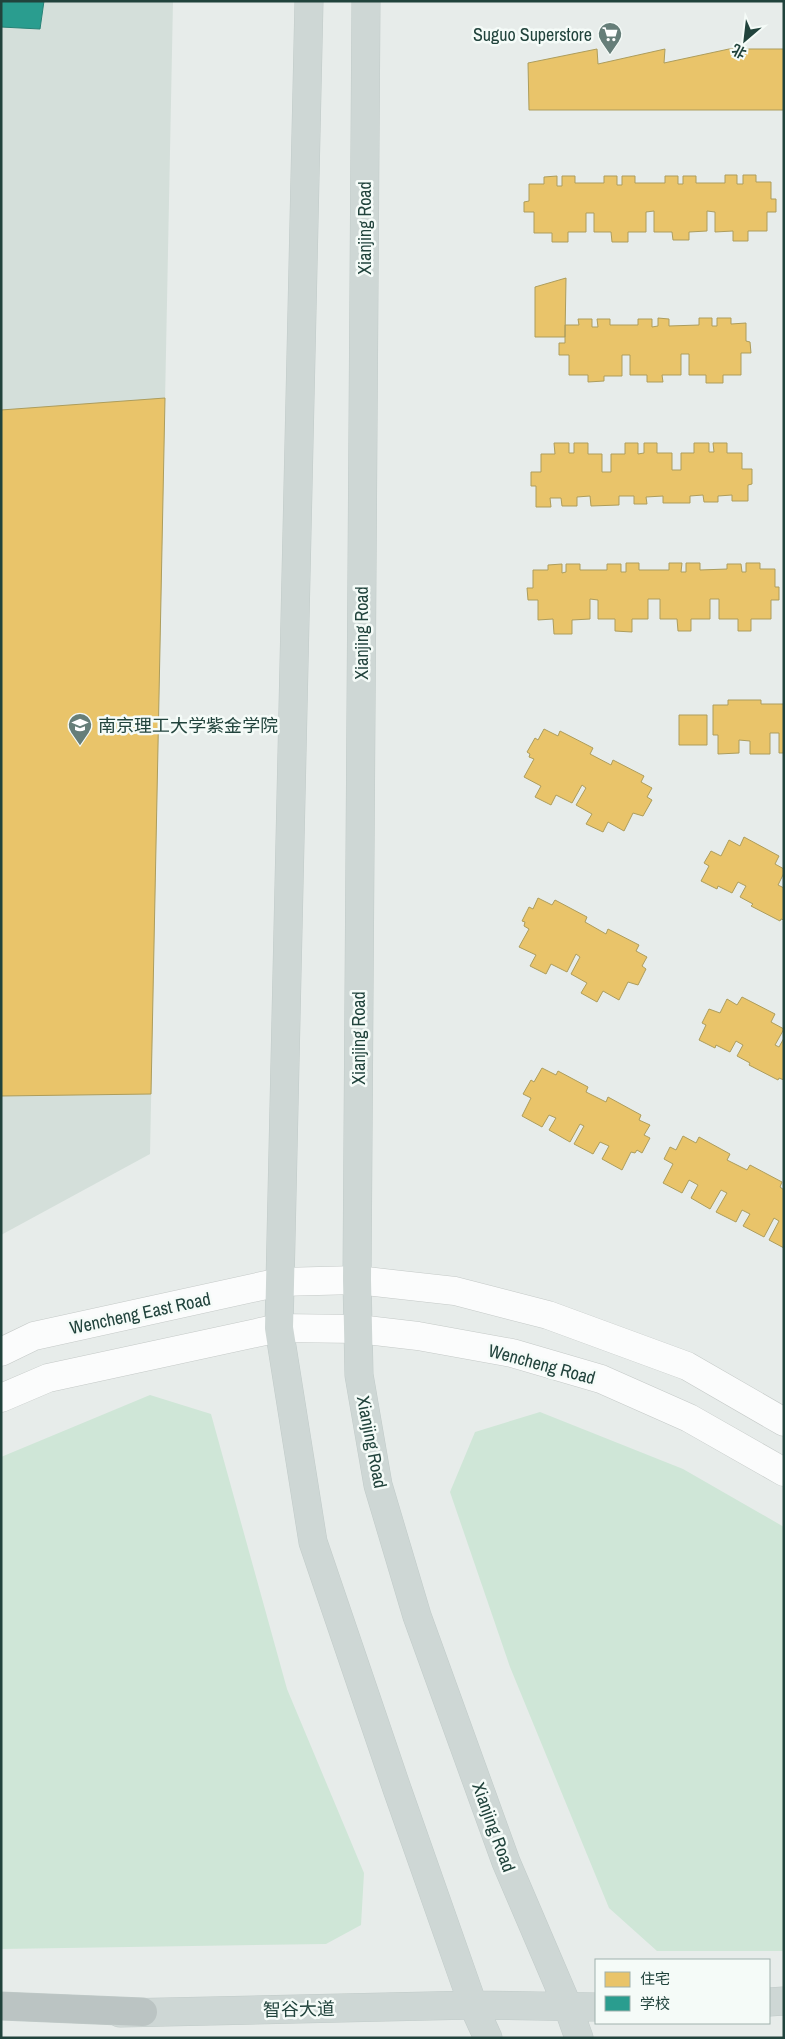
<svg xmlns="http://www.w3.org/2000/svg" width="785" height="2039" font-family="'Archivo Narrow','Noto Sans SC',sans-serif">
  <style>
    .built { fill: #d4dfda }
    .green { fill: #cfe6d7 }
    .homes { fill: #e9c46a; stroke: #ad9d5c }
    .schools { fill: #2a9d8f; stroke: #278276 }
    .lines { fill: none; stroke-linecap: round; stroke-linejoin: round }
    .minor-casing { stroke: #c4c9c7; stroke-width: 29 }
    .major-casing { stroke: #c1cbc9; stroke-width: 29 }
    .highway-casing { stroke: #c1cbc9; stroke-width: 29 }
    .minor { stroke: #fbfcfc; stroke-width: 28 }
    .major { stroke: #ced7d5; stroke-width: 28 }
    .highway { stroke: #bbc4c3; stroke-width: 28 }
    .labels { text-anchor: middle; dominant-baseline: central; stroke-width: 5; stroke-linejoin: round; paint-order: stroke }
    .poi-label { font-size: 18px; fill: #21433c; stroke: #f5fbf8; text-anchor: end }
    .street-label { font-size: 18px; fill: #21433c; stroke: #f5fbf8 }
  </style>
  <rect width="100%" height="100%" fill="#e7ecea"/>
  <path class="built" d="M 1,1 L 173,1 L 150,1154 L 1,1235 Z"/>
  <path class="green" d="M 150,1395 L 211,1414 L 287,1689 L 364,1873 L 361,1925 L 326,1944 L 1,1949 L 1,1457 Z
    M 540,1412 L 683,1469 L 784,1527 L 784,1951 L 657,1951 L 609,1908 L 510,1667 L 450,1492 L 475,1432 Z"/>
  <path class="homes" d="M 597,49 L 598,64 L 665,49 L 664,63 L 729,49 L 784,49 L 784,110 L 529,110 L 528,63 Z
    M 725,175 L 737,175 L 737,184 L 743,184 L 743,175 L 756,175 L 756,182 L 771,182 L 771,199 L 776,199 L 776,212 L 767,212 L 767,231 L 748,231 L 748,241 L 733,241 L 733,231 L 715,232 L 715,212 L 707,211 L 707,231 L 689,232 L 689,240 L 673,240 L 672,232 L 654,232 L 654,211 L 646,212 L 646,232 L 628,232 L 628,242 L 612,242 L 611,232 L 594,232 L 594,213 L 586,213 L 586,232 L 568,232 L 568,242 L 552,242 L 552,233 L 534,233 L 534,212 L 524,212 L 524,202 L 529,201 L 529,184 L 544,184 L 544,177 L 557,176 L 557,186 L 562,186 L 562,176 L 575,176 L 575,183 L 604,183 L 604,176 L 617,176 L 617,185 L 622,185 L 622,176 L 635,176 L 635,183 L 665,183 L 665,176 L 678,176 L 678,184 L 683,184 L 683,176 L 696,176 L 696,183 L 725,183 Z
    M 566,278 L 565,337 L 535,337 L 535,287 Z
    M 658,318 L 669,319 L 669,326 L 699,325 L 699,318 L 712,318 L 712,326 L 717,326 L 717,318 L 731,318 L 731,324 L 746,323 L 746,341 L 750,342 L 751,353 L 741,353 L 741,375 L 723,375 L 723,383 L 706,383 L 706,375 L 689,375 L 689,354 L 681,354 L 681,375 L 662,375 L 663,382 L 647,382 L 647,375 L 630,375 L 630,355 L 622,355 L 622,376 L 604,376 L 604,381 L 588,382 L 588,375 L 569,375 L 569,355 L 559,355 L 559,343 L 565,343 L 565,325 L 579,325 L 578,319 L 592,319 L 592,327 L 598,327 L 597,319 L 610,319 L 610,325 L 638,325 L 638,319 L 652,319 L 652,327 L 658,326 Z
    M 165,398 L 151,1094 L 1,1096 L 1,410 Z
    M 554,443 L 569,443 L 569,453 L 574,453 L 574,443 L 588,443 L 588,454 L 602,454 L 602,472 L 611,472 L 611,454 L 625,454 L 625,443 L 638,443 L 638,454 L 644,453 L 644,443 L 657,443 L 657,453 L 672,453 L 672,470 L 681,470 L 681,453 L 694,453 L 694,443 L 709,443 L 709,452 L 714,452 L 713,443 L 727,443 L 727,453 L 742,453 L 742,469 L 752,469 L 752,484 L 748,485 L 748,501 L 732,501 L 732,495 L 718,496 L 718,502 L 704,502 L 703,495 L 690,496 L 690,503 L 663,503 L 663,496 L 646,497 L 647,504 L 634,504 L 634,496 L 619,496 L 619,505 L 591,506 L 590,496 L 577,497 L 577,506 L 562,506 L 561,498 L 550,498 L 551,507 L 536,507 L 536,486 L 531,486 L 531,472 L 541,472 L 541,454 L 555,454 Z
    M 626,563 L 639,563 L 639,570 L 669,570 L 669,563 L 682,563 L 681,572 L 686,572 L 686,563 L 700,563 L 700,570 L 727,569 L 727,564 L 741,564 L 742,572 L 746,572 L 746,563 L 760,563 L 760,569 L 775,569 L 775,587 L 779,587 L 779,600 L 771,600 L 771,619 L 751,619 L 751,631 L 738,631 L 738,619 L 719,619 L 719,599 L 710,599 L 710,619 L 691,619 L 691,631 L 678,631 L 677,619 L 660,619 L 660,599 L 648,599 L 648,619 L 632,619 L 632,632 L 615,631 L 615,619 L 598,619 L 598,600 L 590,599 L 590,619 L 572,620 L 572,634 L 554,634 L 553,619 L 538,620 L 538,600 L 528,600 L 527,588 L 533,588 L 533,570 L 548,570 L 548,565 L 562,564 L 562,573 L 566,572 L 566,564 L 580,564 L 580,570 L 607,570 L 607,564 L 621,564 L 621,572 L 626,572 Z
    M 728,700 L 761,700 L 761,704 L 784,704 L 784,753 L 779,753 L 779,733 L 770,733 L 770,754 L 750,754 L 750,741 L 739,740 L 739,753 L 718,754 L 718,735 L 713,735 L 713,705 L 728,705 Z
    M 679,715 L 707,715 L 707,745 L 679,745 Z
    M 544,729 L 558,736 L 560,731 L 593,748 L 590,754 L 611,765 L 613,760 L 644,776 L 641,782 L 652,788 L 647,797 L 652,800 L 643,816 L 633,813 L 624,831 L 608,822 L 603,832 L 586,824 L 592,814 L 576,805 L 586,788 L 582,785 L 572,803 L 556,795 L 551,805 L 535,797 L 541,786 L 524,777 L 534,759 L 529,757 L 530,754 L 527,752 L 535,738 L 538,740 Z
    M 744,837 L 779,856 L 775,864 L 784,869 L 784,873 L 778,885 L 784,888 L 784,920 L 781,919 L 780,921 L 751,906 L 753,904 L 740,897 L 746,886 L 738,882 L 732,893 L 718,886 L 717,889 L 701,881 L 709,866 L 704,863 L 711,851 L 721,856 L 729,840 L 740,846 Z
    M 538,898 L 552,905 L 555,900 L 587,917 L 585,922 L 606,934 L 608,929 L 639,945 L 636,951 L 647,957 L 642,966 L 646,969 L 638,985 L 628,982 L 619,1000 L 603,991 L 597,1002 L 581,993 L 587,983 L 571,974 L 580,957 L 576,954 L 567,972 L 551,964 L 546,974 L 530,966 L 536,955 L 519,947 L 529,929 L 524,926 L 525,922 L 522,921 L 529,907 L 533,909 Z
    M 742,997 L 775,1014 L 771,1022 L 784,1029 L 775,1045 L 779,1047 L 784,1038 L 784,1080 L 779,1078 L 778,1080 L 749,1065 L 750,1063 L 737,1056 L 743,1045 L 736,1041 L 730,1052 L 716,1045 L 715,1048 L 699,1040 L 706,1025 L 702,1023 L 709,1009 L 720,1013 L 727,999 L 737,1005 Z
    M 542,1068 L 556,1075 L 558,1071 L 588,1087 L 586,1092 L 606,1102 L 608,1097 L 641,1115 L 639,1120 L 650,1125 L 644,1135 L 650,1138 L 642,1153 L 637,1150 L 635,1153 L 631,1152 L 622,1170 L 602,1159 L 609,1146 L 600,1142 L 593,1154 L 574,1144 L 584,1126 L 580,1124 L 570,1142 L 549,1130 L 556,1118 L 549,1115 L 542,1127 L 522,1116 L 531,1098 L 523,1094 L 531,1080 L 534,1082 Z
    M 683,1136 L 696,1143 L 699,1137 L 730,1154 L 727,1160 L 747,1170 L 750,1165 L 782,1182 L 780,1187 L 784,1190 L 784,1248 L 769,1240 L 779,1221 L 774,1218 L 764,1237 L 743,1226 L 750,1214 L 742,1210 L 736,1222 L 716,1212 L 727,1193 L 721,1190 L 710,1209 L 691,1198 L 698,1185 L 689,1180 L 682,1193 L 663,1183 L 673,1164 L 664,1159 L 670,1147 L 676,1150 Z"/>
  <path class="schools" d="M 1,1 L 44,1 L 40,29 L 1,27 Z"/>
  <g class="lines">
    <g class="minor-casing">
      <path id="minor" d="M 1,1352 L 34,1336 L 280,1282 L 357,1280 L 455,1291 L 548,1315 L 687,1366 L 784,1422
        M 1,1398 L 48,1378 L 279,1328 L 358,1329 L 418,1336 L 512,1353 L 601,1379 L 689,1418 L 784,1472"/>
    </g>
    <g class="major-casing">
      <path id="major" d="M 309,1 L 279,1328 L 313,1542 L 397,1789 L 473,2005 L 488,2038
        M 366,1 L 357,1280 L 359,1375 L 378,1485 L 417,1616 L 506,1862 L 568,2007 L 579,2038
        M 769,2002 L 784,2001
        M 120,2013 L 473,2005 L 596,2007"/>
    </g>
    <g class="highway-casing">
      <path id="highway" d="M 1,2006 L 143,2012"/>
    </g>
    <use href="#minor" class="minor"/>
    <use href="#major" class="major"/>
    <use href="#highway" class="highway"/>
  </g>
  <defs>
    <g id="supermarket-pin" transform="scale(1.25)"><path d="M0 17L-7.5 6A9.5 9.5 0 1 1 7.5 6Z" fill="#667e79" stroke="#f5fbf8"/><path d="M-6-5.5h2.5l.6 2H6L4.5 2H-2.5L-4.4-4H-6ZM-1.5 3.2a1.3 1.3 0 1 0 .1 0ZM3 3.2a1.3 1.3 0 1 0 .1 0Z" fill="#fff"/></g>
    <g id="university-pin" transform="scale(1.25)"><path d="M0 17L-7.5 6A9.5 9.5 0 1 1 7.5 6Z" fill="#667e79" stroke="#f5fbf8"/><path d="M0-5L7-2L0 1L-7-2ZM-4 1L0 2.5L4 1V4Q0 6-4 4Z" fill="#fff"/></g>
  </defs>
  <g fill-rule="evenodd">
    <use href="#supermarket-pin" x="610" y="34"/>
    <use href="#university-pin" x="80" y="725"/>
  </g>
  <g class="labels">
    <g class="poi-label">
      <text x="592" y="34">Suguo Superstore</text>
      <text x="98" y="725" text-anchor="start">南京理工大学紫金学院</text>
    </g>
    <g class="street-label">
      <text transform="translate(364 228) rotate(-90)">Xianjing Road</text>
      <text transform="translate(361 633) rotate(-90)">Xianjing Road</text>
      <text transform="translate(358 1038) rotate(-90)">Xianjing Road</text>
      <text transform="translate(140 1313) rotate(-12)">Wencheng East Road</text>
      <text transform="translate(542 1364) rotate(15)">Wencheng Road</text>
      <text transform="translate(372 1442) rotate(79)">Xianjing Road</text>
      <text transform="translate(494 1827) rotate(70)">Xianjing Road</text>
      <text transform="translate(299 2009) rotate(-1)">智谷大道</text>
    </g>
  </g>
  <rect width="785" height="2039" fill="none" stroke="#21433c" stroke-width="5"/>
  <rect x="595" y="1959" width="175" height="65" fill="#f5fbf8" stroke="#a0b1ad"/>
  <rect x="605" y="1972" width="25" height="15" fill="#e9c46a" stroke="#a0b1ad"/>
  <text x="640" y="1984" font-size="15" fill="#21433c">住宅</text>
  <rect x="605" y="1996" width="25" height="15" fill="#2a9d8f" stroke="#a0b1ad"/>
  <text x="640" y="2009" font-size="15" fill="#21433c">学校</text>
  <g transform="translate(745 40) rotate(208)" stroke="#f5fbf8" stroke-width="4" paint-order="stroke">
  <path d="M0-4L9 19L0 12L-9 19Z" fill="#21433c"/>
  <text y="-8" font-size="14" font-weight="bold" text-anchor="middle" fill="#21433c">北</text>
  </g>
</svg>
